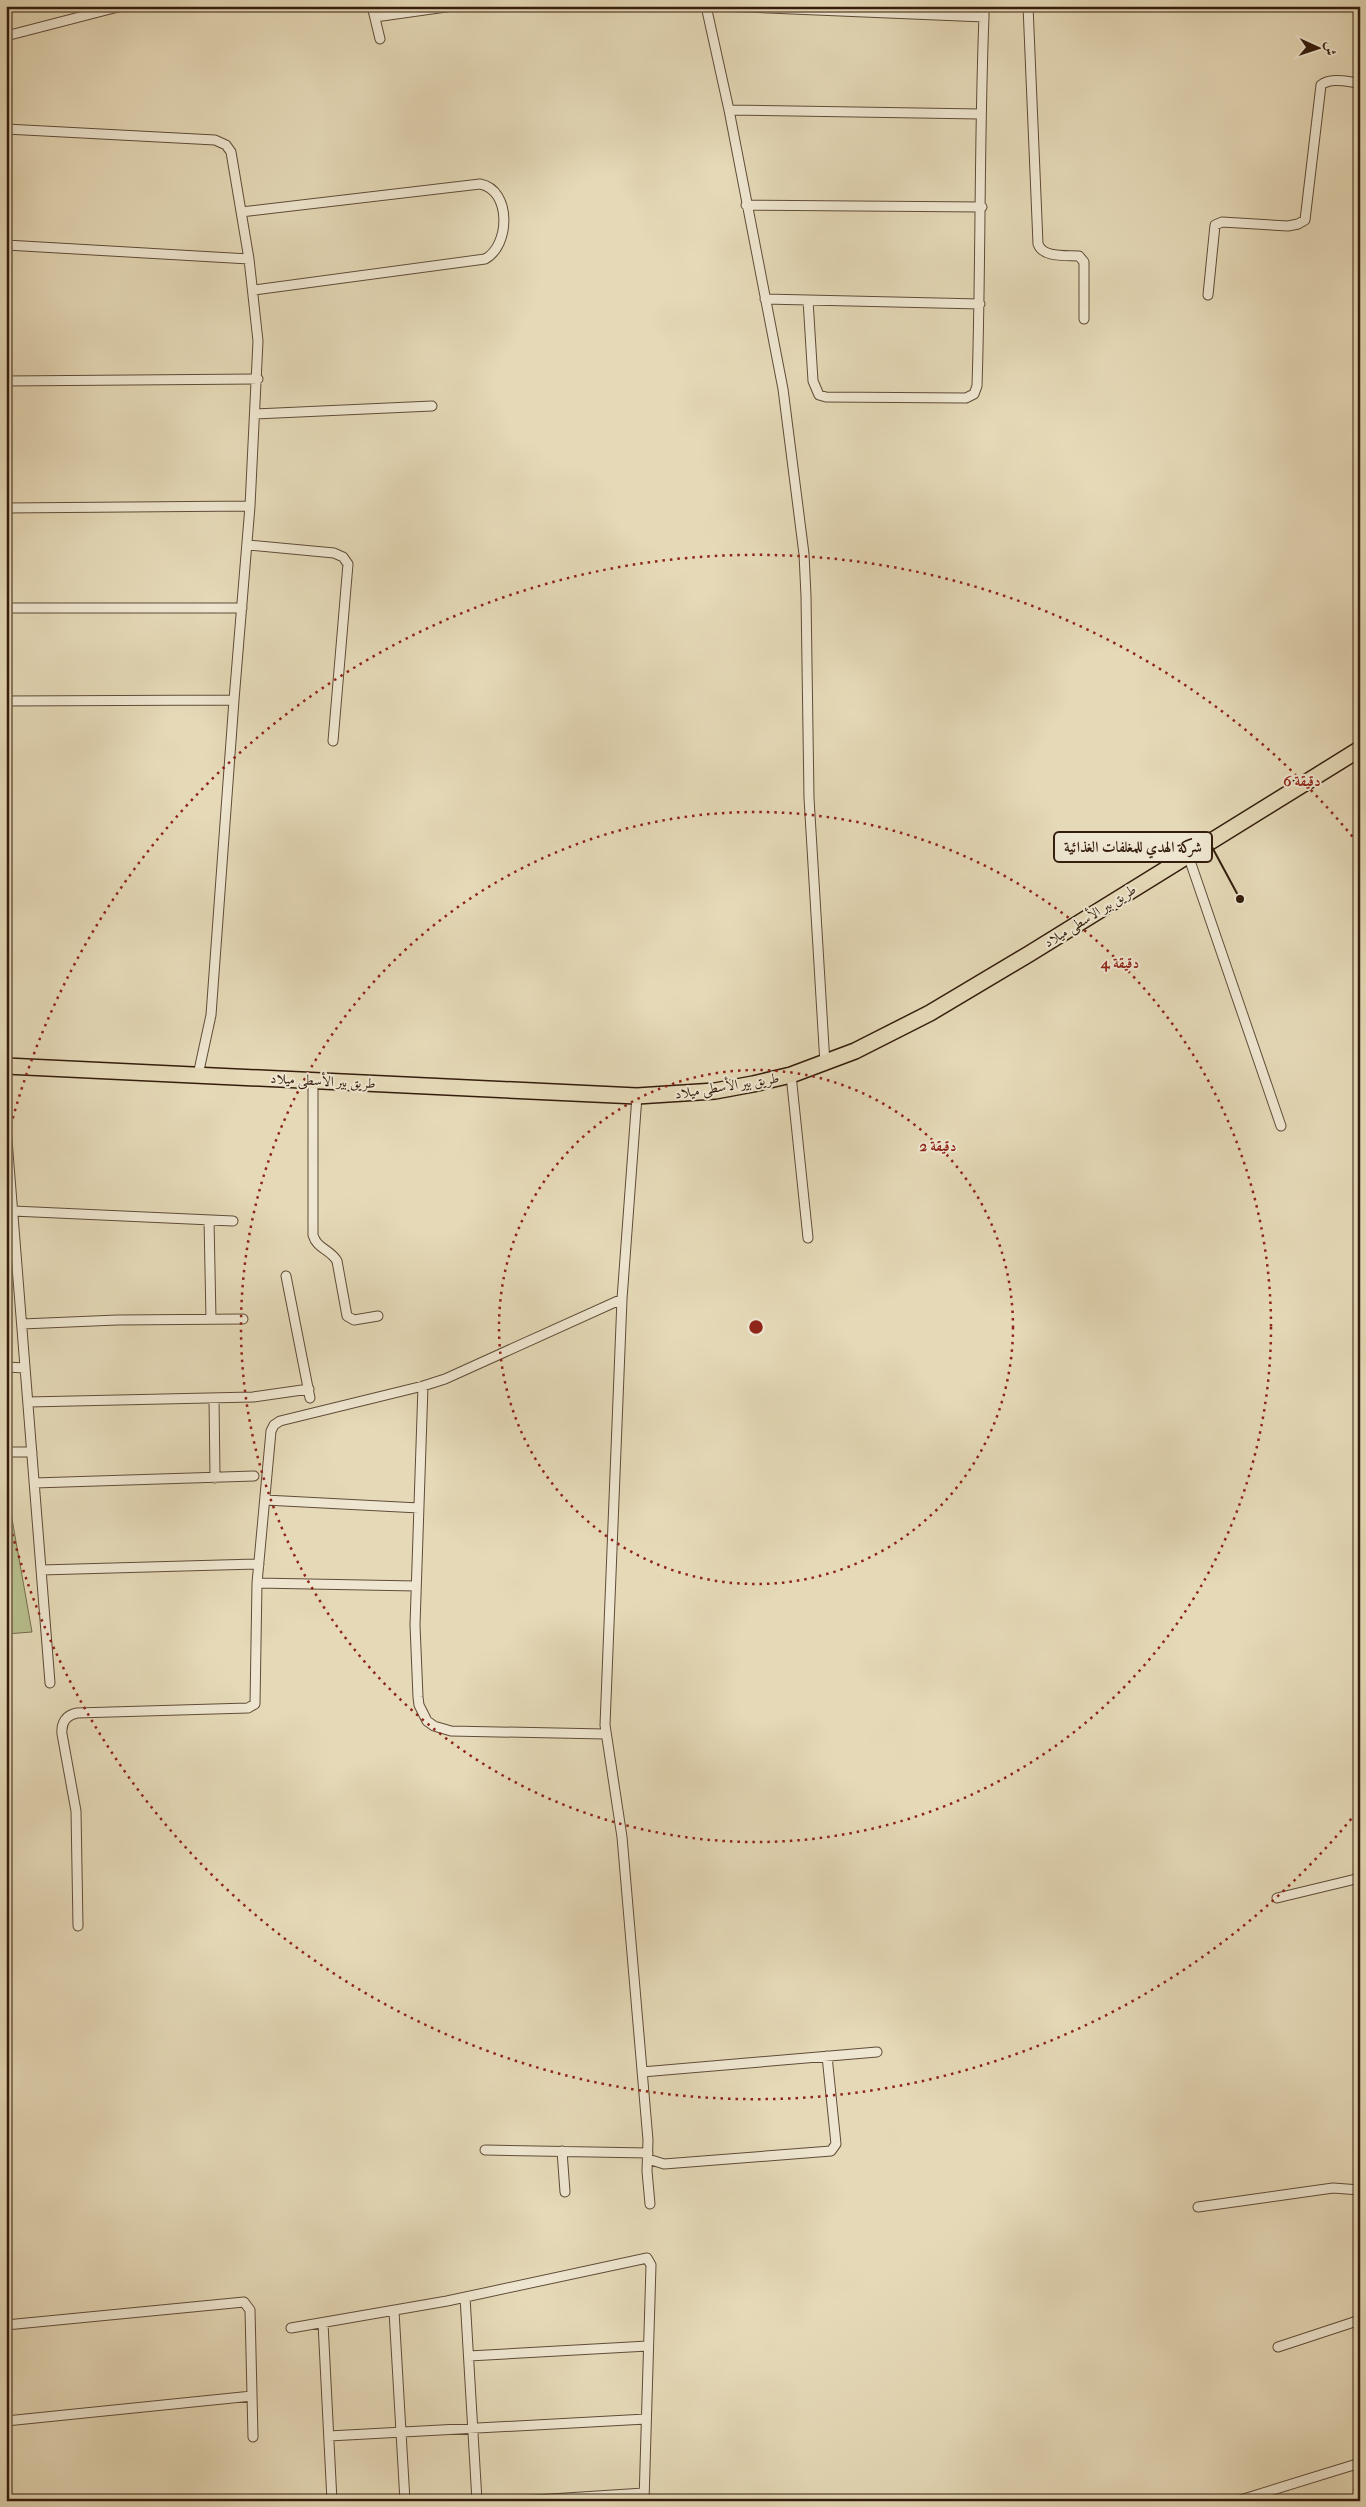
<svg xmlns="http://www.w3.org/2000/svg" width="1366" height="2507" font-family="'IM FELL French Canon',Amiri,serif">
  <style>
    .green { fill: #b7bf8d; stroke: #766e4d }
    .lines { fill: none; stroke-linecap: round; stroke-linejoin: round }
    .street-casing { stroke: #604c38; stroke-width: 11 }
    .primary-casing { stroke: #341d0d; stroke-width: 18 }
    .street { stroke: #eee6d0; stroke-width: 9 }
    .primary { stroke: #e5d9b7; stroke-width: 15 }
    .ring { fill: none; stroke: #8f2418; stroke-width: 2.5; stroke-dasharray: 2.5 5 }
    .labels { text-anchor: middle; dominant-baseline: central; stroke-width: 4; stroke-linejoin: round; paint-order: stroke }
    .street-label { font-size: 14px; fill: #341d0d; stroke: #eee6d0 }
    .centre { fill: #8f2418; stroke: #eee6d0; stroke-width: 2.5 }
    .ring-label { font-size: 15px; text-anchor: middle; font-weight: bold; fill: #8f2418; stroke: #eee6d0; stroke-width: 4; stroke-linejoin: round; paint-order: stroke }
    .leader { fill: none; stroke: #341d0d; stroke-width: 2 }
    .callout-dot { fill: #341d0d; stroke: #eee6d0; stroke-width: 2 }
    .callout { fill: #eee6d0; stroke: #341d0d; stroke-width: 2 }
    .callout-label { font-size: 15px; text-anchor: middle; font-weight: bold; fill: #341d0d }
  </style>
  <rect width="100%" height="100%" fill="#e5d9b7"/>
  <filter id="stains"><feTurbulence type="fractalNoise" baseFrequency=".004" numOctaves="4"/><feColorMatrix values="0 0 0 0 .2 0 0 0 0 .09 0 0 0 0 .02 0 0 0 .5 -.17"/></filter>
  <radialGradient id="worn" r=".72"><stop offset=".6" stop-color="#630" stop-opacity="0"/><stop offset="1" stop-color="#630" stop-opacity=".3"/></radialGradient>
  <path class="green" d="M 6,1502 L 9,1502 L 32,1632 L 6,1634 Z"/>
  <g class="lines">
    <g class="street-casing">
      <path id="street" d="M 372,6 L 380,39
        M 706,6 L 729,110 L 783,389 L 804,554 L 806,596 L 809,798 L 825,1064
        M 721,6 L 984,17 L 984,6
        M 1028,6 L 1038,244 C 1043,258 1066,255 1079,256 L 1084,262 L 1084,319
        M 375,17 L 453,6
        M 6,36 L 122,6
        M 729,110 L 980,114
        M 6,129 L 215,140 L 226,145 L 231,152 L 249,259 L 258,341 L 250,506
        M 746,205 L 982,207
        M 241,212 L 480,184 C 512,190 510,246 485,259 L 254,290
        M 6,245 L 249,259
        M 1208,295 L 1215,225 L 1222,222 L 1288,226 L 1298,224 L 1305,220 L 1321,85 C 1331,77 1348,82 1360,83
        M 765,299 L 980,304
        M 808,300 L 813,381 L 819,395 L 826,397 L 966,398 L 974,394 L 977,386 C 981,263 979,140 984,17
        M 6,381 L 258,379
        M 255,414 L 432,406
        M 6,508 L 250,506 L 234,700 L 211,1015 L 198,1075
        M 248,545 L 334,553 L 343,557 L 348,564 L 333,741
        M 6,608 L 242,608
        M 6,701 L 234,700
        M 1188,855 L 1281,1126
        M 791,1075 L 808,1238
        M 313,1080 L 313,1235 C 317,1249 330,1249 337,1261 L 347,1316 L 354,1320 L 378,1316
        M 637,1096 L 622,1299 L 605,1725 L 622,1837 L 648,2140 L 647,2171 L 650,2204
        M 6,1127 L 50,1683
        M 13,1211 L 233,1221
        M 209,1220 L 211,1319
        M 286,1276 L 310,1398
        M 22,1324 L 117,1320 L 243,1319
        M 6,1367 L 25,1368
        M 423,1386 L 415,1625 L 418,1697 L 419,1705 L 427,1721 L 434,1726 L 451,1731 L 605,1734
        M 214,1398 L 215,1478
        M 28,1402 L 253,1397 L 309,1389
        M 6,1452 L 32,1452
        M 34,1483 L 254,1476
        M 265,1500 L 419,1508
        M 41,1570 L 259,1564
        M 257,1583 L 416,1586
        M 1277,1898 L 1360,1878
        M 78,1926 L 76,1811 L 62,1734 C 61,1723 66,1715 77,1713 L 248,1708 L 255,1704 L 257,1583 L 271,1431 L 274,1425 L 280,1421 L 423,1386 L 445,1379 L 622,1299
        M 642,2072 L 877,2052
        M 485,2150 L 648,2153
        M 562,2151 L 565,2192
        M 648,2159 L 664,2164 L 831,2151 L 836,2144 L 827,2056
        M 1198,2207 L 1333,2188 L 1360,2190
        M 465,2297 L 477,2501
        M 394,2311 L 405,2501
        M 323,2323 L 332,2501
        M 6,2325 L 244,2302 L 250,2310 L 253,2437
        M 291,2328 L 447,2301 L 647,2258 L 651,2265 L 644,2501
        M 1278,2347 L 1360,2320
        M 469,2356 L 648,2346
        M 6,2421 L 252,2396
        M 329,2436 L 646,2419
        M 519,2501 L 644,2493
        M 1237,2501 L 1360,2463"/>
    </g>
    <g class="primary-casing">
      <path id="primary" d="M 6,1066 L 637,1096 L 715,1091 L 753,1084 L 791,1075 L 855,1051 L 930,1013 L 1029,954 L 1360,749"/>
    </g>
    <use href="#street" class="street"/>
    <use href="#primary" class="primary"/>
  </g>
  <g class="ring">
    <circle cx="756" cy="1327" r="257"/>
    <circle cx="756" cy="1327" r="515"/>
    <path d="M1356 1813A772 772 0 0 1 7 1514M7 1140A772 772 0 0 1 1356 841"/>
  </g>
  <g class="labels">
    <g class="street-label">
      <text transform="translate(1090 916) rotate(-32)">طريق بير الأسطى ميلاد</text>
      <text transform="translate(323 1081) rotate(3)">طريق بير الأسطى ميلاد</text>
      <text transform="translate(727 1086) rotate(-9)">طريق بير الأسطى ميلاد</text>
    </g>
  </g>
  <circle cx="756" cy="1327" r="8" class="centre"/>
  <g class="ring-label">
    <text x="1302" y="786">6 دقيقة</text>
    <text x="1120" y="968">4 دقيقة</text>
    <text x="938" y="1151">2 دقيقة</text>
  </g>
  <path class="leader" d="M1240 899L1212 847"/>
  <circle class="callout-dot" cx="1240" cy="899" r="5"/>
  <rect class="callout" x="1054" y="832" width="158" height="30" rx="5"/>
  <g class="callout-label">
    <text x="1133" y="852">شركة الهدي للمغلفات الغذائية</text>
  </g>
  <rect width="1366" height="2507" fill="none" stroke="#e5d9b7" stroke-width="25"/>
  <rect x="8" y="8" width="1351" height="2492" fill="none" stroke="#341d0d" stroke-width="2.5"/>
  <rect x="12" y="12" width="1341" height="2482" fill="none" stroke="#341d0d"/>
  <g transform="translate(1318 48) rotate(93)" stroke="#eee6d0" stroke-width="4" paint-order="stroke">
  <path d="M0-4L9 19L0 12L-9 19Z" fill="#341d0d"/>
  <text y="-8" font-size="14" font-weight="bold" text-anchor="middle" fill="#341d0d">ش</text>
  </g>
  <rect width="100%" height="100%" filter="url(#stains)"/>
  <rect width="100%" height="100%" fill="url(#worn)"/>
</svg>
